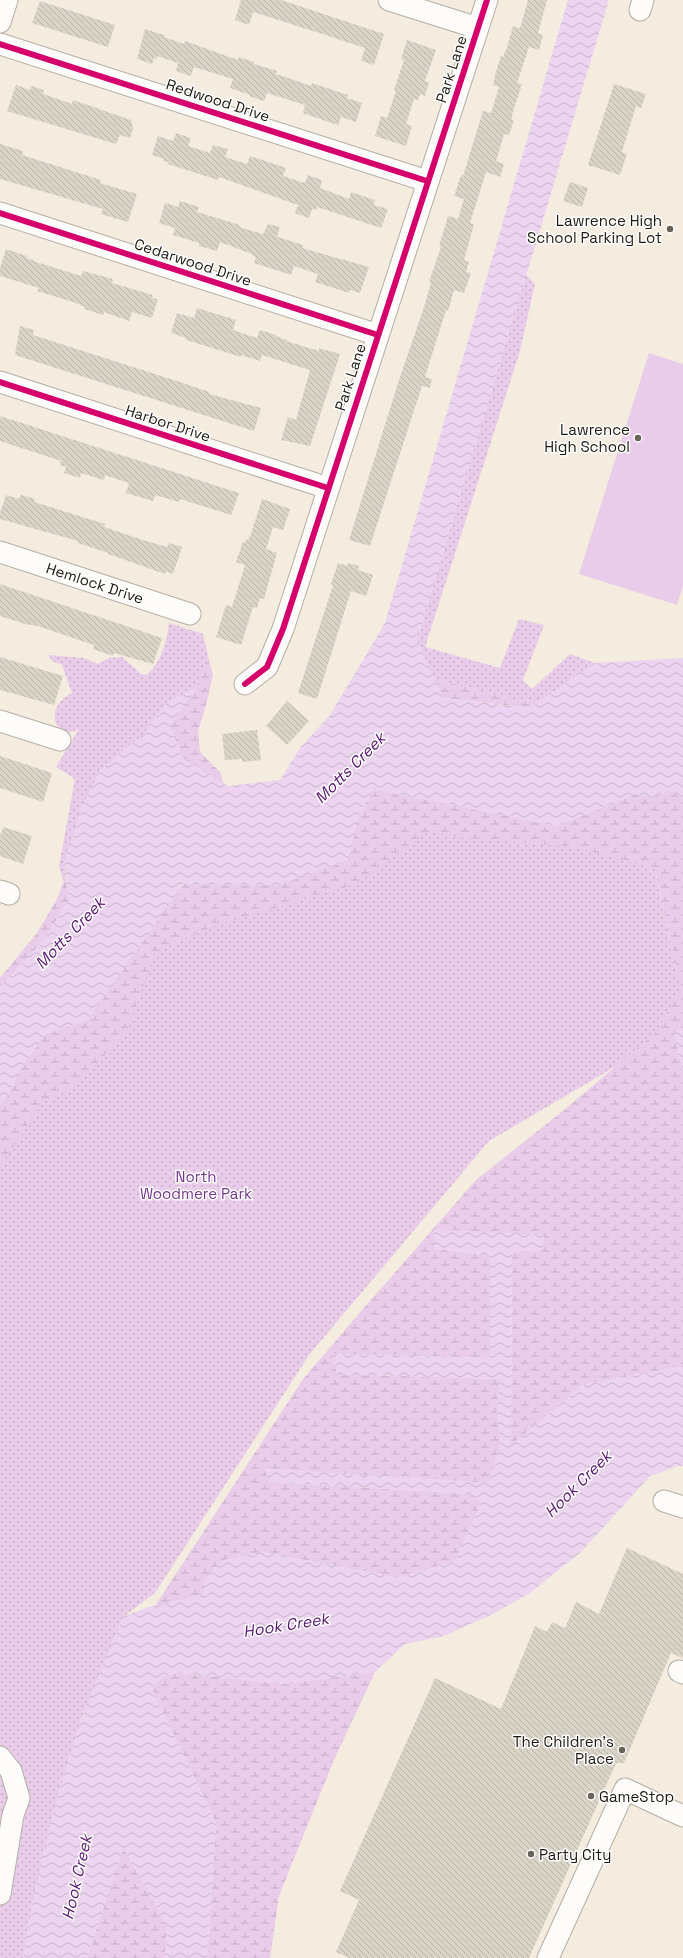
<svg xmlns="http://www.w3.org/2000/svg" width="683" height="1958" font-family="'Space Grotesk',sans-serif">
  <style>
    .grass { fill: url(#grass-dots) }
    .wetland { fill: url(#wetland-marsh) }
    .garden { fill: #e8cce9 }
    .water { fill: url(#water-waves) }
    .building { fill: url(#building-back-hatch) }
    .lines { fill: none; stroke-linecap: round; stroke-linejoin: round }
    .minor-casing { stroke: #b4aea3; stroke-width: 23 }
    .minor { stroke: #fdfcfa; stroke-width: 21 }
    .cycleway-casing { stroke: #fff; stroke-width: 8 }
    .cycleway { stroke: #d6006c; stroke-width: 6 }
    .poi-dot { fill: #696358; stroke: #fff; stroke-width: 1.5 }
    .labels { text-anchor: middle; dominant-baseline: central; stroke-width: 3; stroke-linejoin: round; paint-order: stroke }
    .street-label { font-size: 15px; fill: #1e1910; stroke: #fff }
    .poi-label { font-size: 15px; fill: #1e1910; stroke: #fff; text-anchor: end }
    .park-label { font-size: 15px; fill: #75378e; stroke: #fff }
    .water-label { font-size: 16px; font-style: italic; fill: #57176e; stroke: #fff }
  </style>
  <defs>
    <pattern id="grass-dots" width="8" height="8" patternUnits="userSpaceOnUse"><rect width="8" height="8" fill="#e8cce9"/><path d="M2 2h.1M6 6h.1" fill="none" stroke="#c7afc7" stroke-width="1.8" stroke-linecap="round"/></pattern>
    <pattern id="wetland-marsh" width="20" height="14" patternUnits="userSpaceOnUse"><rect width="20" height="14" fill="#e8cce9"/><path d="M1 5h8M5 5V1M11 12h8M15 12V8" fill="none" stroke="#c7afc7"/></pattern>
    <pattern id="water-waves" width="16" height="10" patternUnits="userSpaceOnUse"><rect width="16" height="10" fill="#ecd4f0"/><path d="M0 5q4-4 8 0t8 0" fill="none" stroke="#cab5cd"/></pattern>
    <pattern id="building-back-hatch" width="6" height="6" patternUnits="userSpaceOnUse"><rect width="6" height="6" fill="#d9d3c8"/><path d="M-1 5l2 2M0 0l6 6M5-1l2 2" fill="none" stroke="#bab5ab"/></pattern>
  </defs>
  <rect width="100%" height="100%" fill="#f4ecde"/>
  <path class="grass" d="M 526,275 L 535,284 L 520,351 L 425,647 L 500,668 L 519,619 L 544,625 L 523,680 L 532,689 L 570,654 L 595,663 L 539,702 L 514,699 L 434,679 L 417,640 Z
    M 169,623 L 203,634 L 208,656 L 196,688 L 167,702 L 144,734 L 100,771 L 65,860 L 66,876 L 64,883 L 59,866 L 75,779 L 56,767 L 79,729 C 54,742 43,707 72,693 L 62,665 L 52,661 L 48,655 L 84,658 L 98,664 L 109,658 L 122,657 L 141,674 L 146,675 C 161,664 167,641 169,623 Z
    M 359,814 L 651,852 L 681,990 L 674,1032 L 489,1141 L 309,1355 L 155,1593 L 123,1617 L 83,1715 L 56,1804 L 32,1906 L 23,1958 L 0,1958 L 0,1104 L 184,884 Z"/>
  <path class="wetland" d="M 208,656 L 213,675 L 206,705 L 198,731 L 200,752 L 220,772 L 224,784 L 182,758 L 170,725 L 196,688 Z
    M 434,679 L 514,699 L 539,702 L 531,708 L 443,698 Z
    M 374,789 L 557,826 L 635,794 L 650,797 L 671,790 L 683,799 L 683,1030 L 674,1032 L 683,1072 L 683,1366 L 583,1385 L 511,1446 L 512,1252 L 435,1249 L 490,1255 L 490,1358 L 332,1354 L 337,1374 L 500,1379 L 497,1415 L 501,1444 L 489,1483 L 265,1469 L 269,1482 L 472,1494 L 481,1504 L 455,1561 L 399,1578 L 262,1552 L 204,1594 L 155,1606 L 303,1379 L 363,1309 L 476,1180 L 563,1111 L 655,1033 L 681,990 L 655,869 L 575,847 L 465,838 L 428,832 L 357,884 L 214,926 L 155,952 L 129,1028 L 74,1088 L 43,1102 L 0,1167 L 0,1104 L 6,1099 L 21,1067 L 46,1034 L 88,1020 L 184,884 L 279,885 L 348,860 L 359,814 Z
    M 66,876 L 69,900 L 43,941 L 0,988 L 0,978 L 37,933 L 57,899 Z
    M 375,1672 L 333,1762 L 279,1896 L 270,1958 L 207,1958 L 216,1823 L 151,1688 L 164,1676 L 179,1673 L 284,1684 Z
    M 123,1847 L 167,1926 L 165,1958 L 87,1958 Z"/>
  <path class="garden" d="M 649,353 L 683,364 L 683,586 L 677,605 L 579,574 Z"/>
  <path class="water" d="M 568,0 L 609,0 L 417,640 L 443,698 L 530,708 L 595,663 L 683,658 L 683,799 L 671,790 L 650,797 L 635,794 L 557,826 L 374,789 L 359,814 L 348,860 L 279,885 L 183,884 L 88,1020 L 46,1034 L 21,1067 L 6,1099 L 0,1104 L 0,988 L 43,941 L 69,900 L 65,860 L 83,803 L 100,771 L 144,734 L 167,702 L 196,688 L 170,725 L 182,758 L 228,786 L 280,780 L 300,748 L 330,715 L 385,623 Z
    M 683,1030 L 683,1072 L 674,1032 Z
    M 434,1229 L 544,1235 L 542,1251 L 512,1252 L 511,1445 L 583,1385 L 683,1366 L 683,1466 L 678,1466 L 650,1476 L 582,1551 L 530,1593 L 491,1615 L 441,1637 L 405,1644 L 375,1672 L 284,1684 L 179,1673 L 164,1676 L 151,1688 L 216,1823 L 207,1958 L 165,1958 L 167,1926 L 123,1848 L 87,1958 L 23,1958 C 36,1876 55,1794 83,1716 C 95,1682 110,1650 123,1617 L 148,1607 L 204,1594 L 204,1579 L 223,1560 L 262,1552 L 399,1578 L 455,1561 L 481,1504 L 472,1494 L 269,1482 L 265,1469 L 489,1483 L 501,1444 L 497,1415 L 500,1379 L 337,1374 L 332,1354 L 490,1358 L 490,1255 L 435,1249 Z"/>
  <path class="building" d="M 241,0 L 281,0 L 384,34 L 374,65 L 361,61 L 365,48 L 313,31 L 253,12 L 249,25 L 235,20 Z
    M 528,0 L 547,0 L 538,33 L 543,35 L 539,50 L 529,47 L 517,83 L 522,84 L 512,115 L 512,120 L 514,120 L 509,135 L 504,134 L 496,161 L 504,164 L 500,177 L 486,172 L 470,223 L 474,224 L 464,260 L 469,262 L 466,272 L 471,273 L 464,293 L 454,290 L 448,311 L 446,310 L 425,377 L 432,379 L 430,388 L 422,386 L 370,546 L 349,540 L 399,380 L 424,307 L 431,283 L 429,282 L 441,247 L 439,246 L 448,216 L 458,219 L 464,199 L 454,196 L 461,175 L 463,176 L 483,111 L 491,113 L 499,87 L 493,85 L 496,72 L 501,56 L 503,57 L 505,51 L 506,51 L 513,26 L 520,28 Z
    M 40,1 L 115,25 L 108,47 L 32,23 Z
    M 145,29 L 164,35 L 164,37 L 184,44 L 185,41 L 238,60 L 239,57 L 254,62 L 254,64 L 277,71 L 276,74 L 288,78 L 311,86 L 312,83 L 348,95 L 347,98 L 362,103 L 356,122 L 341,117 L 338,125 L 323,120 L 303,113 L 305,105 L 267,93 L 264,101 L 249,96 L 250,95 L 230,88 L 233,79 L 194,67 L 191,76 L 176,71 L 178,63 L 157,56 L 157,59 L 154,58 L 152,64 L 137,59 Z
    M 407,40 L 436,50 L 425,81 L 429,82 L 425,96 L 420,94 L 418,100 L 414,99 L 406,124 L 412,126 L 406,146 L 375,136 L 381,116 L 387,118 L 396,91 L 394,90 L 404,60 L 401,59 Z
    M 614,84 L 646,94 L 641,108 L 636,106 L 622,152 L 627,154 L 620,175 L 588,165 Z
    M 16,85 L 30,90 L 31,86 L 44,90 L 43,94 L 72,104 L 73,100 L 131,120 L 133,129 L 130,138 L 120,135 L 116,144 L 7,111 Z
    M 176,133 L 191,138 L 188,146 L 210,153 L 213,145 L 228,149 L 225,157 L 247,164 L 250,156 L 286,168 L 283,176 L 305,183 L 308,175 L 322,180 L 320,188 L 349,199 L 351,192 L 375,200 L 373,205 L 388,209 L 381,228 L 317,207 L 316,210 L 312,209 L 309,218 L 295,213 L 298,205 L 219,177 L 218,180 L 168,164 L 169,162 L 163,161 L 164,159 L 152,155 L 158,136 L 173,141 Z
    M 0,144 L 23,151 L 22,155 L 101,180 L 100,183 L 137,194 L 128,222 L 101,214 L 103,209 L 0,179 Z
    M 570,182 L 588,188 L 582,207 L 563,201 Z
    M 180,201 L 199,207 L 197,212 L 240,225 L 239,227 L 263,234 L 268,224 L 280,227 L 277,236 L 278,237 L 303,245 L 302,248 L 369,267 L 360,293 L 350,290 L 349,293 L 315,282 L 318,274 L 294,266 L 291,275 L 254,263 L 256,257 L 252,255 L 252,254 L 220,242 L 217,251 L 199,246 L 199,243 L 173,235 L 175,228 L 159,223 L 165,203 L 178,207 Z
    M 6,249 L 27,256 L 26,258 L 33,260 L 33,261 L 81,276 L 83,271 L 113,279 L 112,283 L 153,295 L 152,298 L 158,299 L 152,318 L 132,312 L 129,321 L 104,312 L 103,315 L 84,309 L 85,307 L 73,302 L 37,291 L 39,288 L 0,276 L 0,268 Z
    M 197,308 L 236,320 L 233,330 L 257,338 L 260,330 L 276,335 L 275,336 L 287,340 L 286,341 L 319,351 L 319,348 L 340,354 L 310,446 L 281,440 L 288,417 L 296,420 L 310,370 L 262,355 L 260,361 L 241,355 L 241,357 L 186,340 L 186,338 L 171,333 L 177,313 L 194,318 Z
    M 20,326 L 34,330 L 33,335 L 186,384 L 209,392 L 209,394 L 261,408 L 254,431 L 15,355 Z
    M 0,416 L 239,493 L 231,515 L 180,499 L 179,502 L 155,495 L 153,501 L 126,493 L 129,483 L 105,475 L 104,480 L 81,473 L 80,478 L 64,473 L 66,467 L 60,465 L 61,461 L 0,441 Z
    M 6,495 L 19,499 L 21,495 L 35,499 L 34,502 L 105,524 L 104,527 L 143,540 L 167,547 L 169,543 L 182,547 L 173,574 L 166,571 L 165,574 L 108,554 L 108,553 L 78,543 L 78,541 L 0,519 L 0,513 Z
    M 262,499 L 290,509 L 283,530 L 273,527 L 266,549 L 277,553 L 264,599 L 260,598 L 257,608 L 253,607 L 241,645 L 216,637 L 226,605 L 232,607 L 245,565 L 236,562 L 243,542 L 245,543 L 246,539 L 248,540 L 251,534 Z
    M 338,563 L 347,566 L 348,563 L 359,566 L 358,570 L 373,575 L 366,596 L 351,591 L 317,699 L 298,693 L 333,585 L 331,584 Z
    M 0,584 L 162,638 L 153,664 L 114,653 L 113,656 L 93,649 L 94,645 L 38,626 L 25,624 L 0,616 Z
    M 0,657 L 63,676 L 54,705 L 0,690 Z
    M 287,701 L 309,721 L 287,745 L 266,726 Z
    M 257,730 L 261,760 L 242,762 L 242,759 L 225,760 L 222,734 Z
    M 0,756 L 52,773 L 43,802 L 0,788 Z
    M 3,827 L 32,836 L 23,864 L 0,856 L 0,836 Z
    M 627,1548 L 683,1574 L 683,1658 L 671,1653 L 624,1763 L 616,1763 L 529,1958 L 349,1958 L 336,1952 L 359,1900 L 340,1891 L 435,1678 L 501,1709 L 535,1626 L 547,1632 L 552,1622 L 565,1628 L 576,1602 L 599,1614 Z"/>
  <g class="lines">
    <g class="minor-casing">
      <path id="minor" d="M 389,0 L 478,28
        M 640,10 L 643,0
        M 0,22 L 7,0
        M 0,44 L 427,181
        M 0,213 L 378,335
        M 0,382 L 328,488
        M 0,552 L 190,614
        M 245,684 L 267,667 L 283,629 L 487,0
        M 0,721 L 60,740
        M 0,891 L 9,894
        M 664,1501 L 683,1507
        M 679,1671 L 683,1673
        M 0,1757 L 11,1771 L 19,1798 L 13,1815 L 0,1894
        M 548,1958 L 625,1789 L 683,1816"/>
    </g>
    <use href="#minor" class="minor"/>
    <g class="cycleway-casing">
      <path id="cycleway" d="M 0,44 L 427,181
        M 0,213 L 378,335
        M 0,382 L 328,488
        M 245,684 L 267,667 L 283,629 L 487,0"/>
    </g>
    <use href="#cycleway" class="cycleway"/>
  </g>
  <g class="poi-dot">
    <circle cx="670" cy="229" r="4"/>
    <circle cx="638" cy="438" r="4"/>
    <circle cx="622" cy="1750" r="4"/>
    <circle cx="591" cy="1796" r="4"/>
    <circle cx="531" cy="1854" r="4"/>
  </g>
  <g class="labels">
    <g class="street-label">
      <text transform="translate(451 69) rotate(-72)">Park Lane</text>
      <text transform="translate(218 100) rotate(18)">Redwood Drive</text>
      <text transform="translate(193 262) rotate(18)">Cedarwood Drive</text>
      <text transform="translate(350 377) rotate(-72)">Park Lane</text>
      <text transform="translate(168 423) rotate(18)">Harbor Drive</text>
      <text transform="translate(95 583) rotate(18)">Hemlock Drive</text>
    </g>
    <g class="poi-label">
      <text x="662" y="220">Lawrence High<tspan x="662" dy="17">School Parking Lot</tspan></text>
      <text x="630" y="429">Lawrence<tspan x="630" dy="17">High School</tspan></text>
      <text x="614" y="1741">The Children's<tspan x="614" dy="17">Place</tspan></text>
      <text x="599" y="1796" text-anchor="start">GameStop</text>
      <text x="539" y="1854" text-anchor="start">Party City</text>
    </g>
    <g class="park-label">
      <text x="196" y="1176">North<tspan x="196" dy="17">Woodmere Park</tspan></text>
    </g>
    <g class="water-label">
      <text transform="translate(350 768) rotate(-45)">Motts Creek</text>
      <text transform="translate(70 933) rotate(-46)">Motts Creek</text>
      <text transform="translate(578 1484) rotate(-45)">Hook Creek</text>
      <text transform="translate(286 1625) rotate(-9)">Hook Creek</text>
      <text transform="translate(77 1877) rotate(-77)">Hook Creek</text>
    </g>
  </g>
</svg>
